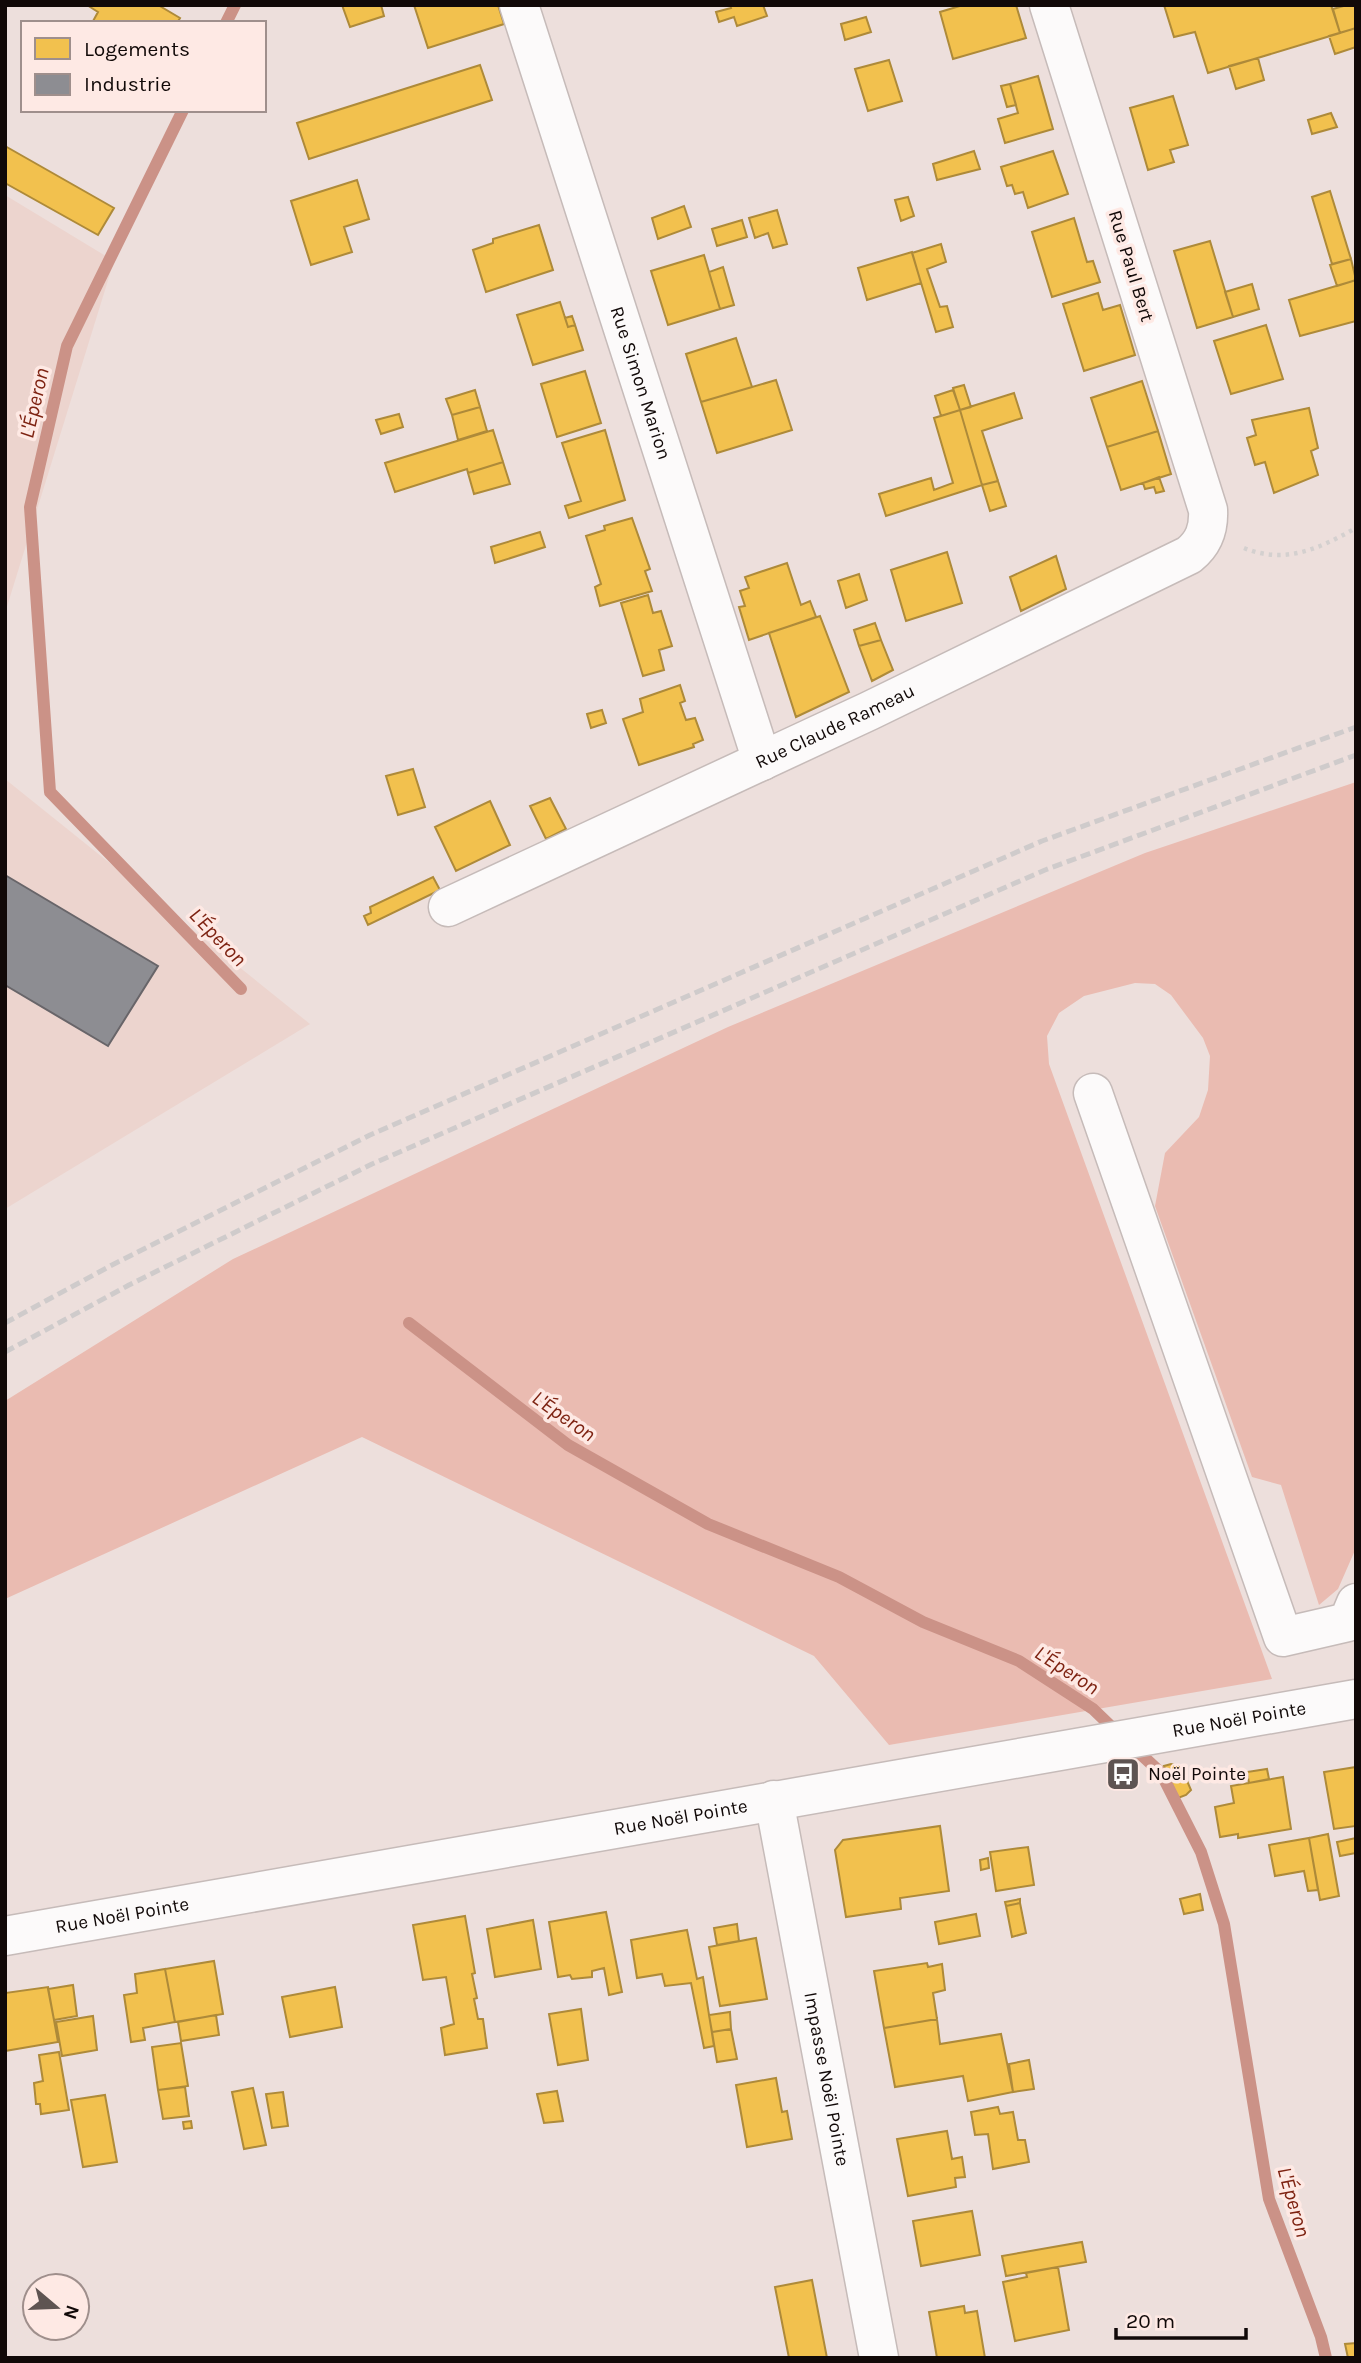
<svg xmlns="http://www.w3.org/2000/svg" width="1361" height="2363" font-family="Karla,sans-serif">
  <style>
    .built { fill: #ecd4ce }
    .green { fill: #eabbb1 }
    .homes { fill: #f2c14e; stroke: #ae8a39; stroke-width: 2 }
    .industry { fill: #8d8d92; stroke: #686569; stroke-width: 2 }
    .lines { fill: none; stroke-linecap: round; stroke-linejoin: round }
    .stream { stroke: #cb9287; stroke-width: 12 }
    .street-casing { stroke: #c6bbb9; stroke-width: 41 }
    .secondary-casing { stroke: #c6bbb9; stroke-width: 41 }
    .path { stroke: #d4d0cf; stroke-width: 4.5; stroke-dasharray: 3.5 5; stroke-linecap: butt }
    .street { stroke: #fcfafa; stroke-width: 38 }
    .secondary { stroke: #fcfafa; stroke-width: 38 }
    .rail { stroke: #cfcbcb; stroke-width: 5; stroke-dasharray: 10 5; stroke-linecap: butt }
    .labels { text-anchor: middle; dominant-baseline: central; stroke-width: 7; stroke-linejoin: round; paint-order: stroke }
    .street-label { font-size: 19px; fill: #110908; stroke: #fee9e4 }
    .poi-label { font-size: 19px; fill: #110908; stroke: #fee9e4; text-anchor: start }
    .water-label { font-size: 21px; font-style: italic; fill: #7e2312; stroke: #fee9e4 }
  </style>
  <rect width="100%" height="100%" fill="#eddfdc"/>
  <path class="built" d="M 5,195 L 114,261 L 5,613 Z
    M 5,779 L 310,1024 L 5,1209 Z"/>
  <path class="green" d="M 1356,782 L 1356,1548 L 1338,1589 L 1319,1605 L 1281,1485 L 1252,1477 L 1155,1206 L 1165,1153 L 1199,1117 L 1208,1090 L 1210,1056 L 1203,1038 L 1171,995 L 1155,984 L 1135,983 L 1084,996 L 1059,1013 L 1047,1036 L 1049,1064 L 1272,1679 L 889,1745 L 814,1656 L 362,1437 L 5,1599 L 5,1401 L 233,1259 L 728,1027 L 1145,853 Z"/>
  <path class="homes" d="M 87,5 L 158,5 L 180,18 L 177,23 L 92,23 L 98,12 Z
    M 342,5 L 381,5 L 384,16 L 350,27 Z
    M 414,5 L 498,5 L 504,24 L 428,48 Z
    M 730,5 L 763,5 L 767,16 L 737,26 L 734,17 L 719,22 L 716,12 L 731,8 Z
    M 963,5 L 1016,5 L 1026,38 L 953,59 L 940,12 Z
    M 1164,5 L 1331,5 L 1340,33 L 1208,73 L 1195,32 L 1174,37 Z
    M 1347,5 L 1356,5 L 1356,28 L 1340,33 L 1333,9 Z
    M 866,17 L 871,32 L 845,40 L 841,24 Z
    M 1356,28 L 1356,47 L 1335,54 L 1329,36 Z
    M 1258,58 L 1264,80 L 1236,89 L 1229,66 Z
    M 889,60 L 902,101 L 868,111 L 855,69 Z
    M 480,65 L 492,100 L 309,159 L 297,123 Z
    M 1038,76 L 1053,129 L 1005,143 L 998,119 L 1018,113 L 1010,84 Z
    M 1010,84 L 1016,105 L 1007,107 L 1001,86 Z
    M 1173,96 L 1188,145 L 1170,150 L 1174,162 L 1148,170 L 1130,108 Z
    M 1331,113 L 1337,127 L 1312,134 L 1308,120 Z
    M 5,146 L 114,208 L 98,235 L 5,183 Z
    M 974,151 L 980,169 L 937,180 L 933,164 Z
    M 1053,151 L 1068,194 L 1028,208 L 1023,192 L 1015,194 L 1012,185 L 1007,186 L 1001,167 Z
    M 357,180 L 369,219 L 344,227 L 352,252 L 311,265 L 291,201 Z
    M 1330,191 L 1351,259 L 1332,264 L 1312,197 Z
    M 908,197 L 914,216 L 901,221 L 895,200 Z
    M 684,206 L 691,227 L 658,239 L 652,218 Z
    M 777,210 L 787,244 L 773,248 L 768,233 L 755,238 L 749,218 Z
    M 1074,218 L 1087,262 L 1093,261 L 1100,282 L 1052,297 L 1032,232 Z
    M 742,220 L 747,237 L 717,246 L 712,229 Z
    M 539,225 L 553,270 L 486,292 L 473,250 L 493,243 L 493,239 Z
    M 1210,241 L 1233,317 L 1197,328 L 1174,251 Z
    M 941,244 L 946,262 L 927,269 L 940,307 L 947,306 L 953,327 L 936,332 L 912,253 Z
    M 912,252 L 921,283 L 867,300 L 858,268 Z
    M 704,255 L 720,309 L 668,325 L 651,271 Z
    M 1351,259 L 1356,280 L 1337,286 L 1330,265 Z
    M 723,267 L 734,305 L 720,309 L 709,272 Z
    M 1356,280 L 1356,321 L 1300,336 L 1289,300 Z
    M 1252,284 L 1259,309 L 1233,317 L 1225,292 Z
    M 1098,293 L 1103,310 L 1120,305 L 1135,355 L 1084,371 L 1063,304 Z
    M 560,302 L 568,327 L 575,325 L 583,350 L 533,365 L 517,315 Z
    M 572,316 L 575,325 L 568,327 L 565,318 Z
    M 1266,325 L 1283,379 L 1231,394 L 1214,341 Z
    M 736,338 L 752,387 L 701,402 L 686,354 Z
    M 585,371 L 601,423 L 557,437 L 541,384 Z
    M 776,380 L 792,430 L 717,453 L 701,402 Z
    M 1142,381 L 1158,431 L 1107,447 L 1091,398 Z
    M 964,385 L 971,407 L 960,410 L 953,388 Z
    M 475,390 L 480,407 L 452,415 L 446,399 Z
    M 953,390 L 960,410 L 941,416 L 935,396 Z
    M 1014,393 L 1022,418 L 982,431 L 998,481 L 982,485 L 960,410 Z
    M 480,407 L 487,431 L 458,440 L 452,415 Z
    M 1309,408 L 1318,448 L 1311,451 L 1318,475 L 1274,493 L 1265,462 L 1255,465 L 1247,438 L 1256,435 L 1252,420 Z
    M 960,410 L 982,485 L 886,516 L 879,494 L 931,478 L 934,490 L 953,483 L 934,418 Z
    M 399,414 L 403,427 L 381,434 L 376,420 Z
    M 493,430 L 503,462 L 468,473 L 467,469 L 395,492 L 385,463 Z
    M 605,430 L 625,500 L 569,518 L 565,506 L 581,501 L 562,443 Z
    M 1158,431 L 1171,474 L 1121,490 L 1107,447 Z
    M 503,462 L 510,484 L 474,494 L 468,473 Z
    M 1159,477 L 1164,491 L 1156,493 L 1154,487 L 1145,489 L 1143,483 Z
    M 998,481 L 1006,506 L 990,511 L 982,485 Z
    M 632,518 L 650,569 L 645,571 L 652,591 L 600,606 L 595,587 L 601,584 L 586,536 L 605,530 L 604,526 Z
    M 540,532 L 545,547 L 495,563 L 491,547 Z
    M 947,552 L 962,603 L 906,621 L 891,570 Z
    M 1056,556 L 1066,589 L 1021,611 L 1010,577 Z
    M 787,563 L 801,605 L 810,601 L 816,617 L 749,640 L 739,607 L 745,606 L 740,591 L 749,588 L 745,577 Z
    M 859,574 L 867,600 L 846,608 L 838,581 Z
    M 648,595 L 653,613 L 661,611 L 672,646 L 659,650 L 664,670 L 643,676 L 621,603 Z
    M 820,616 L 849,692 L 796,717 L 769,633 Z
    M 875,623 L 881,640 L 859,646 L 854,630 Z
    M 881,640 L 893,670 L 872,681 L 859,646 Z
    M 680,685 L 685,701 L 680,703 L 686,720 L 695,718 L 703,740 L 693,744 L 694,747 L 639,765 L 623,719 L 643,712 L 640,699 Z
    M 602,710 L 606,723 L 591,728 L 587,714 Z
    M 413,769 L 425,807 L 398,815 L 386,776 Z
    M 550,798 L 566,829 L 546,839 L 530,806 Z
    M 490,801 L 510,845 L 456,871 L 435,827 Z
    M 433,877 L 440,890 L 368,925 L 364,916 L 371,913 L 370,907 Z
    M 1171,1764 L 1181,1767 L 1191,1790 L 1186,1795 L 1178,1798 L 1164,1766 Z
    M 1356,1767 L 1356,1826 L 1334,1829 L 1324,1772 Z
    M 1267,1769 L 1269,1779 L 1249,1783 L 1247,1772 Z
    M 1283,1777 L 1291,1829 L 1238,1838 L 1238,1834 L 1220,1837 L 1215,1807 L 1234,1803 L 1231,1786 Z
    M 940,1826 L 949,1891 L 900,1898 L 901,1909 L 846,1917 L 835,1850 L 843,1840 Z
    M 1328,1834 L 1339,1896 L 1320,1900 L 1309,1838 Z
    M 1309,1838 L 1318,1890 L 1308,1891 L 1304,1871 L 1275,1876 L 1269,1845 Z
    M 1356,1838 L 1356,1853 L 1340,1856 L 1337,1842 Z
    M 1028,1847 L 1034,1885 L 996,1891 L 990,1852 Z
    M 988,1858 L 989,1868 L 981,1870 L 980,1860 Z
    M 1200,1894 L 1203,1910 L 1184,1914 L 1180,1899 Z
    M 1020,1899 L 1020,1903 L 1006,1906 L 1005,1902 Z
    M 1020,1903 L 1026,1933 L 1012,1937 L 1006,1906 Z
    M 606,1912 L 622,1992 L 609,1995 L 604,1968 L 592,1971 L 592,1977 L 572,1979 L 570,1975 L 558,1977 L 549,1922 Z
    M 976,1914 L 980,1936 L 939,1944 L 935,1922 Z
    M 465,1916 L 475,1973 L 472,1974 L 477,1998 L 474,1999 L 478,2019 L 483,2019 L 487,2048 L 445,2055 L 441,2028 L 454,2024 L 446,1977 L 423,1980 L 413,1925 Z
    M 533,1920 L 541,1969 L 495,1977 L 487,1929 Z
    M 737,1924 L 739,1941 L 717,1945 L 714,1928 Z
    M 687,1930 L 697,1979 L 703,1977 L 714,2046 L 704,2048 L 691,1983 L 665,1986 L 662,1974 L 637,1978 L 631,1940 Z
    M 756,1938 L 767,1999 L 720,2006 L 709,1947 Z
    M 214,1961 L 223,2014 L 175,2022 L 165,1969 Z
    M 927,1963 L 928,1967 L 942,1964 L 945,1990 L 933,1993 L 937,2019 L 884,2028 L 874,1971 Z
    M 165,1969 L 175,2022 L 143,2028 L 145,2040 L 131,2042 L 124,1995 L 137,1993 L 135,1974 Z
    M 73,1985 L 77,2016 L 54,2020 L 48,1989 Z
    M 48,1987 L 58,2042 L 5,2051 L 5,1993 Z
    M 335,1987 L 342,2027 L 290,2037 L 282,1997 Z
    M 581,2009 L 588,2060 L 558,2065 L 549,2014 Z
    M 730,2012 L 731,2029 L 712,2032 L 709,2015 Z
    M 216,2015 L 219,2035 L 181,2041 L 178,2022 Z
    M 93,2016 L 97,2050 L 62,2056 L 56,2022 Z
    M 937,2019 L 940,2044 L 1001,2034 L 1013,2092 L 968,2101 L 963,2076 L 895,2087 L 884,2028 Z
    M 731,2029 L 737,2059 L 717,2062 L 712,2032 Z
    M 181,2043 L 188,2086 L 158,2090 L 152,2047 Z
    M 59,2052 L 69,2110 L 41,2114 L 40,2104 L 36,2104 L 34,2083 L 43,2081 L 39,2055 Z
    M 1029,2060 L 1034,2089 L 1013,2092 L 1009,2064 Z
    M 776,2078 L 782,2112 L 787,2111 L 792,2139 L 747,2147 L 736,2085 Z
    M 185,2087 L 189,2116 L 163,2119 L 158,2090 Z
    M 253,2088 L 266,2145 L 244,2149 L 232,2092 Z
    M 557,2091 L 563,2121 L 544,2123 L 537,2094 Z
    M 283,2092 L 288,2126 L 272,2128 L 266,2094 Z
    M 105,2095 L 117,2162 L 83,2167 L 71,2100 Z
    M 998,2107 L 1000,2114 L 1013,2112 L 1018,2140 L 1025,2140 L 1029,2162 L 993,2169 L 988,2134 L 975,2135 L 971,2112 Z
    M 191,2121 L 192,2128 L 184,2129 L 183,2122 Z
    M 947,2131 L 952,2159 L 962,2157 L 965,2177 L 955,2178 L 956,2187 L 908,2196 L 897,2139 Z
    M 972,2211 L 980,2255 L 921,2266 L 913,2221 Z
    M 1082,2242 L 1086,2262 L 1006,2276 L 1002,2256 Z
    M 1058,2267 L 1069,2330 L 1015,2341 L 1003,2282 L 1027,2277 L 1026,2273 Z
    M 812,2280 L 827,2358 L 789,2358 L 775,2287 Z
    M 964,2306 L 965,2313 L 977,2311 L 985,2358 L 937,2358 L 929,2312 Z
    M 1356,2343 L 1356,2358 L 1348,2358 L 1345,2344 Z"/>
  <path class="industry" d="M 5,875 L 158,966 L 108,1046 L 5,985 Z"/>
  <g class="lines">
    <path class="stream" d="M 226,23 L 235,5
      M 183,110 L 67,346 L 30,507 L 50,792 L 241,989
      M 409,1323 L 568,1445 L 708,1524 L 839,1577 L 923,1622 L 1019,1661 L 1093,1709 L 1119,1734
      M 1132,1746 L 1161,1773 L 1201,1852 L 1224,1924 L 1269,2199 L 1321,2337 L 1326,2358"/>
    <g class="street-casing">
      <g id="street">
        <path id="s1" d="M 519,5 L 762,761"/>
        <path id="s2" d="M 448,907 L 869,711 L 1189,555 C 1204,543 1209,529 1208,510 L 1049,5"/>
        <path d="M 1093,1093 L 1283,1637 L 1348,1622 L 1356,1603"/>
        <path id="s3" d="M 774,1800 L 879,2358"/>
      </g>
    </g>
    <g class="secondary-casing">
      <g id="secondary">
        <path id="s4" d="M 5,1936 L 1356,1699"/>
      </g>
    </g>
    <path class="path" d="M 1244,548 C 1286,565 1320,548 1356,528"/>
    <use href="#street" class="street"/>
    <use href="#secondary" class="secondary"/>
    <path class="rail" d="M 5,1323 L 112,1265 L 370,1135 L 1042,841 L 1356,727
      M 5,1352 L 129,1285 L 372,1164 L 1045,870 L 1356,755"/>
  </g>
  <defs>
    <g id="bus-square" transform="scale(1.75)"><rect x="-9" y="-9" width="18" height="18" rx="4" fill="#5e5452" stroke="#fee9e4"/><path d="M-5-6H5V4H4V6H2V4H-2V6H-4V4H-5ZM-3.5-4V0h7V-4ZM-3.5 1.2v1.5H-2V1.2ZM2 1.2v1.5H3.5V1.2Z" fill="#fff"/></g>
  </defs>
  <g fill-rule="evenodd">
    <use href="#bus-square" x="1123" y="1774"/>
  </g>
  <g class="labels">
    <g class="street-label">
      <text transform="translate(1131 266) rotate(73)">Rue Paul Bert</text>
      <text stroke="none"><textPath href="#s1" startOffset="397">Rue Simon Marion</textPath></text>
      <text stroke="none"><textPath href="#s2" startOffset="427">Rue Claude Rameau</textPath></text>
      <text stroke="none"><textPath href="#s4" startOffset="1253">Rue Noël Pointe</textPath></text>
      <text stroke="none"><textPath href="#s4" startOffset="686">Rue Noël Pointe</textPath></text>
      <text stroke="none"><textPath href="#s4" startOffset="119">Rue Noël Pointe</textPath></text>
      <text stroke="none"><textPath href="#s3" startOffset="284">Impasse Noël Pointe</textPath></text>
    </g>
    <g class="poi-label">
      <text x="1148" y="1774">Noël Pointe</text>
    </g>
    <g class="water-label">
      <text transform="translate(34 403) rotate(-77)">L'Éperon</text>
      <text transform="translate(218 937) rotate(46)">L'Éperon</text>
      <text transform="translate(564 1416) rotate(35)">L'Éperon</text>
      <text transform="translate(1067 1670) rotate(33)">L'Éperon</text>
      <text transform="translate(1294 2202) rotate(74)">L'Éperon</text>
    </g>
  </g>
  <rect width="1361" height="2363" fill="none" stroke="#110908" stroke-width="14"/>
  <rect x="21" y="21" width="245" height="91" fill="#fee9e4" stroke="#9f8f8c" stroke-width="2"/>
  <rect x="35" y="38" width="35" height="21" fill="#f2c14e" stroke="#9f8f8c" stroke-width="2"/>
  <text x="84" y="56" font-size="21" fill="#110908">Logements</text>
  <rect x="35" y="74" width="35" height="21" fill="#8d8d92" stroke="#9f8f8c" stroke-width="2"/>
  <text x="84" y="91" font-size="21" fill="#110908">Industrie</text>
  <g transform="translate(56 2307) rotate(109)"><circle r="33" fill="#fee9e4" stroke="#9f8f8c" stroke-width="2"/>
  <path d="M0-5L12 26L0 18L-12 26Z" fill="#5e5452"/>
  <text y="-10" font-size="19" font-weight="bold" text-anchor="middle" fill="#110908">N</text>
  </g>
  <path d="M1116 2328v10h130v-10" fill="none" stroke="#110908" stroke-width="3.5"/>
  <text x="1126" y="2328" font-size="21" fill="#110908" stroke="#fee9e4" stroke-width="5" paint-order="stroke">20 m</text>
</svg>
